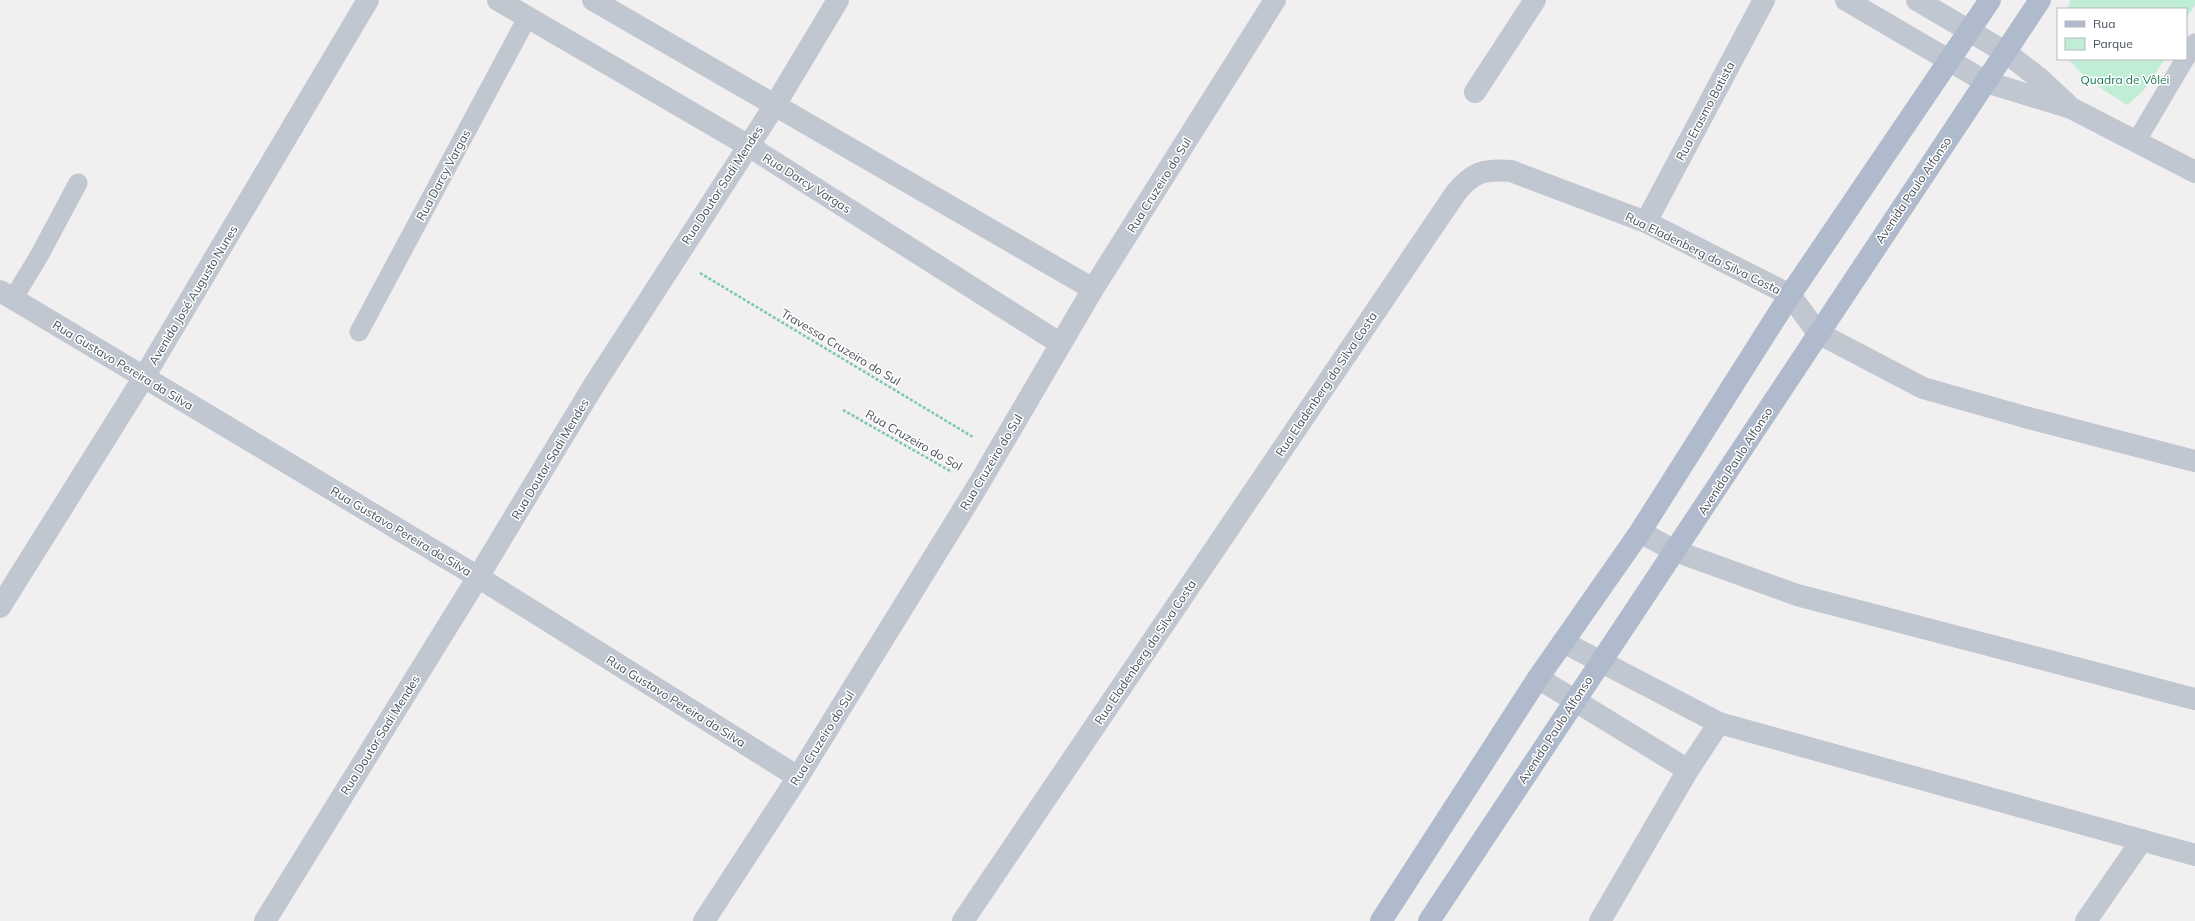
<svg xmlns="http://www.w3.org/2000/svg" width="2195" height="921" font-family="Mulish,sans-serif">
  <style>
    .green { fill: #bfedd6 }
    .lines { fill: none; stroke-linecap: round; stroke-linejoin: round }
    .path { stroke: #78c9ab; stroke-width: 2.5; stroke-dasharray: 3 2; stroke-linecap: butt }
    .service { stroke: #c0c7d0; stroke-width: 19 }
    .minor { stroke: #c0c7d0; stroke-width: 22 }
    .primary { stroke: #afbbcc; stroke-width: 22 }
    .labels { text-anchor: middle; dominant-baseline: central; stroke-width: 3; stroke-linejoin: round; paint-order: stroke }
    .park-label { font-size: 12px; fill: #1b7a56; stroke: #fff }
    .street-label { font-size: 12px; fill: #48505b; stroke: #fff }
  </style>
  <rect width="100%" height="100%" fill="#f1efef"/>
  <path class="green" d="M 2070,0 L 2195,0 L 2195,5 L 2186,18 L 2186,9 L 2068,9 Z
    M 2068,59 L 2165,59 L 2144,90 L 2127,105 L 2087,79 Z"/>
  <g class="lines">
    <path class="path" d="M 700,273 L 973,437
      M 843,410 L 952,472"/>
    <path class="service" d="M 2186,58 L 2195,43
      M 2136,142 L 2185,59
      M 13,299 L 39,256 L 78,183
      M 359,332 L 527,18"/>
    <path class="minor" d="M 498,0 L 747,145 L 1061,344
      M 593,0 L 1093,289
      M 1846,0 L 1986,82 L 2071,108 L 2195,172
      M 1917,0 L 2005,52 L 2039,78 L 2067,104
      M 1475,92 L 1535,0
      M 1646,222 L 1764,0
      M 0,291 L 478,577 L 798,777
      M 1640,532 L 1675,551 L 1797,595 L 2195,699
      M 0,607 L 144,377 L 368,0
      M 1563,642 L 1719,723
      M 1538,678 L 1688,770
      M 265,921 L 478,577 L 594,385 L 775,105 L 838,0
      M 704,921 L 798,777 L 977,487 L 1093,289 L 1275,0
      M 963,921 L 1455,194 C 1472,172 1484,169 1511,171 L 1646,222 L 1790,295 L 1818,333 L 1923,388 L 2025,417 L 2195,461
      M 1600,921 L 1688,770 L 1719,723 L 2195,855
      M 2086,921 L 2142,840"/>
    <path class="primary" d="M 1381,921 L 1538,678 L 1640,532 L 1790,295 L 1990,0
      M 1429,921 L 2040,0"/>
  </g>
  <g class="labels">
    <g class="park-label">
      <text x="2125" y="79">Quadra de Vôlei</text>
    </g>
    <g class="street-label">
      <text transform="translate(1705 111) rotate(-62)">Rua Erasmo Batista</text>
      <text transform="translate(443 175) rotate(-62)">Rua Darcy Vargas</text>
      <text transform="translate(807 183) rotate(32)">Rua Darcy Vargas</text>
      <text transform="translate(722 185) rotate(-57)">Rua Doutor Sadi Mendes</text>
      <text transform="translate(1159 185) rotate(-58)">Rua Cruzeiro do Sul</text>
      <text transform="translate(1913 190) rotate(-56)">Avenida Paulo Alfonso</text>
      <text transform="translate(1703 253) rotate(26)">Rua Eladenberg da Silva Costa</text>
      <text transform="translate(193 295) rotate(-59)">Avenida José Augusto Nunes</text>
      <text transform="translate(841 347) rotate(31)">Travessa Cruzeiro do Sul</text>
      <text transform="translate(123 365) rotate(31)">Rua Gustavo Pereira da Silva</text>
      <text transform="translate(1326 384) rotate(-56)">Rua Eladenberg da Silva Costa</text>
      <text transform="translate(914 440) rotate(30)">Rua Cruzeiro do Sol</text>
      <text transform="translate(550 459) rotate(-59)">Rua Doutor Sadi Mendes</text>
      <text transform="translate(1735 461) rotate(-57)">Avenida Paulo Alfonso</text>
      <text transform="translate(991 462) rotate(-59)">Rua Cruzeiro do Sul</text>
      <text transform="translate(401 531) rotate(31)">Rua Gustavo Pereira da Silva</text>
      <text transform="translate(1145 652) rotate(-56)">Rua Eladenberg da Silva Costa</text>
      <text transform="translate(676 701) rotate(32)">Rua Gustavo Pereira da Silva</text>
      <text transform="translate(1555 730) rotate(-57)">Avenida Paulo Alfonso</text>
      <text transform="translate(380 735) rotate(-58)">Rua Doutor Sadi Mendes</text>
      <text transform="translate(822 738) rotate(-58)">Rua Cruzeiro do Sul</text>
    </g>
  </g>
  <rect x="2057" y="8" width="130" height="52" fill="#ffffff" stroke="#b6b9bd"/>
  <rect x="2065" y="21" width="20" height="6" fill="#afbbcc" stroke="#b6b9bd"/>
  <text x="2093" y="28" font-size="12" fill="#48505b">Rua</text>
  <rect x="2065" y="38" width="20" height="12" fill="#bfedd6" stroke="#b6b9bd"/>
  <text x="2093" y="48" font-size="12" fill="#48505b">Parque</text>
</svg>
